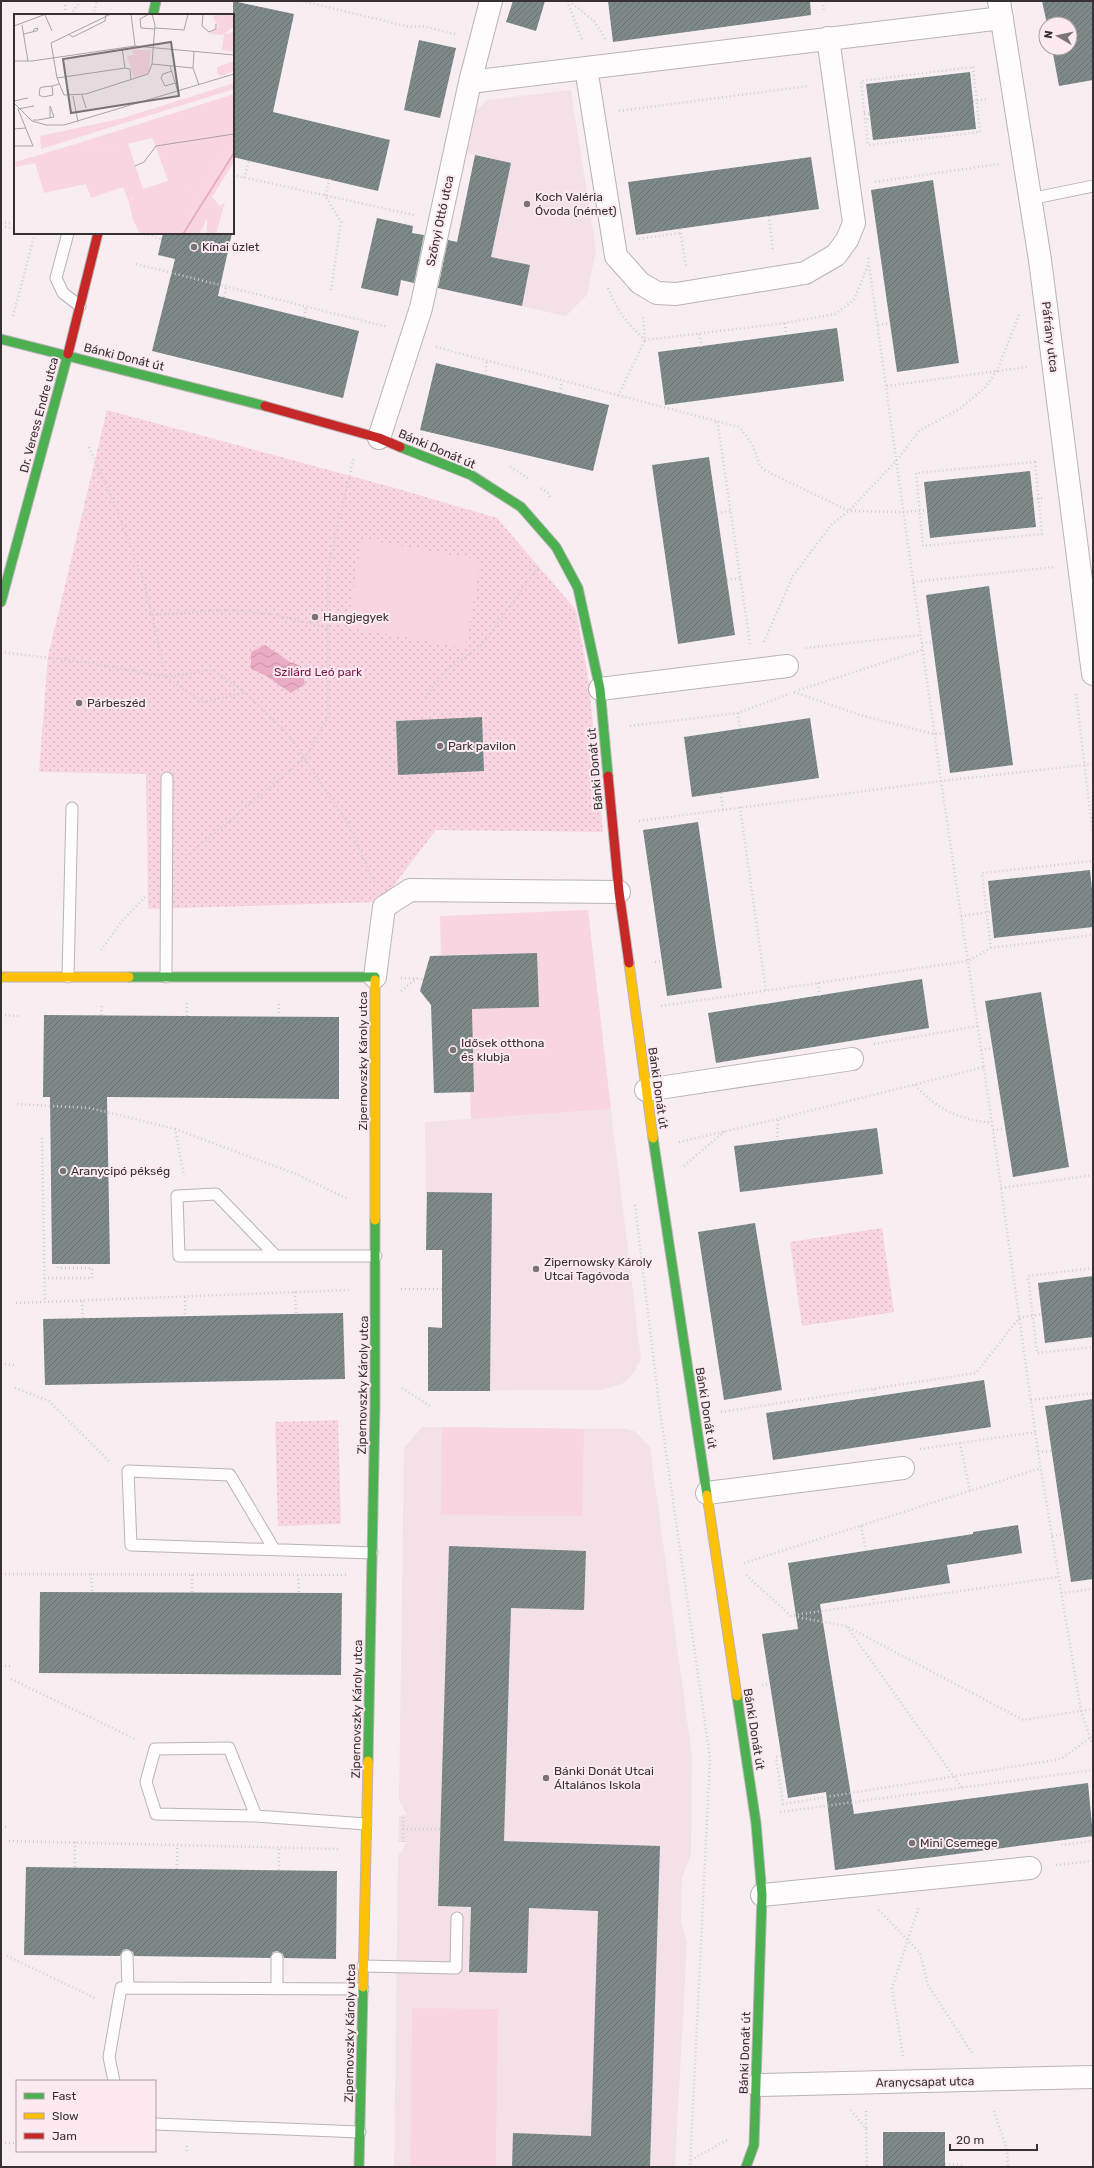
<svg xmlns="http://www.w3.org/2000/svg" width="1094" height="2168" font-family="Rubik,sans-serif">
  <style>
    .built { fill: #f4e1e7 }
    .park { fill: url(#park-dots) }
    .garden { fill: #f8d5e1 }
    .water { fill: url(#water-waves) }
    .building { fill: url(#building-hatch) }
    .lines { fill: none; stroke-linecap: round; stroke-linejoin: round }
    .lane-casing { stroke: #bab3b5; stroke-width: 13 }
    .street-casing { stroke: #bab3b5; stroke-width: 24 }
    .fast-casing { stroke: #bab3b5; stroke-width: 11 }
    .slow-casing { stroke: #bab3b5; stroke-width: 11 }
    .jam-casing { stroke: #bab3b5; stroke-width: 11 }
    .path { stroke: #d2cecf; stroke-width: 2.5; stroke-dasharray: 1 3; stroke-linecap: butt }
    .lane { stroke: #fefcfd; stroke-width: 11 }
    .street { stroke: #fefcfd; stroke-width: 22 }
    .fast { stroke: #4caf50; stroke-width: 9 }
    .slow { stroke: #ffc107; stroke-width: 9 }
    .jam { stroke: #c62828; stroke-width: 9 }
    .poi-dot { fill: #7b7376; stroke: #fceaf0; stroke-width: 1.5 }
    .labels { text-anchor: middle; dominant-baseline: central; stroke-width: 4; stroke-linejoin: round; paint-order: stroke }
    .poi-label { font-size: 12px; fill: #373133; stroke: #fceaf0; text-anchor: start }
    .street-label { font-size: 12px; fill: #373133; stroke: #fceaf0 }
    .park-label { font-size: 12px; fill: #791749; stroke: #fceaf0 }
    .inset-river { fill: none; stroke: #e9acc4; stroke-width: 2 }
    .inset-road { fill: none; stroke: #aba2a5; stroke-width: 1 }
    .view { fill: #7b7376; fill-opacity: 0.15; stroke: #7b7376; stroke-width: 2 }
    .inset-edge { fill: none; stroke: #373133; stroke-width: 2 }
  </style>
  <defs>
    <pattern id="park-dots" width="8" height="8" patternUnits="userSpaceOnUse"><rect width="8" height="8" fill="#f8d5e1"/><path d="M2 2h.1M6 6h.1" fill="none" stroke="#d5b7c2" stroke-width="1.8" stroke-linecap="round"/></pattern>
    <pattern id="water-waves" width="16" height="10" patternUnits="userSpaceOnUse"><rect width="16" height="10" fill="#e9acc4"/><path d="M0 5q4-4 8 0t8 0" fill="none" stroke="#c894a9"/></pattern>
    <pattern id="building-hatch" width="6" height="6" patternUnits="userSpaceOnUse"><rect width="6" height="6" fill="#7e898a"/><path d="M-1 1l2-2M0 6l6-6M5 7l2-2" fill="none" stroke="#687171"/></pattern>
  </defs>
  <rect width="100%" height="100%" fill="#f8eef1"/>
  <path class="built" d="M 571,90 L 596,250 L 587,295 L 566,316 L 440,289 L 450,241 L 457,242 L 475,155 L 467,154 L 476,111 L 487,100 Z
    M 611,1109 L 641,1359 L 633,1374 L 622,1384 L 601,1390 L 428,1391 L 428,1327 L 442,1327 L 442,1250 L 426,1250 L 425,1122 Z
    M 422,1427 L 627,1429 L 636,1432 L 650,1447 L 692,1756 L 691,1855 L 682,1877 L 681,1923 L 687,1942 L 675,2167 L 394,2167 L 398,1856 L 407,1842 L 398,1842 L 399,1816 L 407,1815 L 399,1800 L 404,1448 Z"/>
  <path class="park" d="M 107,410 L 395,488 L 497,518 L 576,610 L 589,683 L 603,832 L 436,830 L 381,902 L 148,909 L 146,774 L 39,772 L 48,656 Z
    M 882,1228 L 894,1312 L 802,1326 L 790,1242 Z
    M 338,1420 L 341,1524 L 278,1526 L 275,1422 Z"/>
  <path class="garden" d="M 362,539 L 481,560 L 465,648 L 347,627 Z
    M 588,910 L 611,1109 L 471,1119 L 470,1092 L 474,1091 L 472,1009 L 538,1007 L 537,953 L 441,955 L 440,916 Z
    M 442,1427 L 584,1429 L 582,1516 L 441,1515 Z
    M 412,2008 L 498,2009 L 496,2167 L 410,2166 Z"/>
  <path class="water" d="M 265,645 L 290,662 L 301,666 L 305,684 L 291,693 L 265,675 L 251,669 L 251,652 Z"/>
  <path class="building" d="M 233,1 L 294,14 L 273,112 L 390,140 L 378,191 L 233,157 Z
    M 513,1 L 545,1 L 536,31 L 506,22 Z
    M 608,1 L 810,1 L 811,15 L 613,42 Z
    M 1042,1 L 1093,1 L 1093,80 L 1059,86 L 1052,48 L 1070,48 L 1070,24 L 1047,24 Z
    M 419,40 L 456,48 L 440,118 L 404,110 Z
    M 970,72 L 976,129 L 873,140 L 866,84 Z
    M 475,155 L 511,163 L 491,257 L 530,265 L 522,306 L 438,288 L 448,240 L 457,242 Z
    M 811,157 L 819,209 L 636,235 L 628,182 Z
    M 933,180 L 959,363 L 897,372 L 871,190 Z
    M 377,218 L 413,226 L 412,233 L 424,235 L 414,283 L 401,280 L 398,296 L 361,288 Z
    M 163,233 L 232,233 L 218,296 L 359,331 L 343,398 L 152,351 L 175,259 L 158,255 Z
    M 837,328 L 844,381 L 665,405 L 658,352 Z
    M 436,363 L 609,405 L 593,471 L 420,430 Z
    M 709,457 L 735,635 L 678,644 L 652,465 Z
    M 1030,471 L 1036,527 L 930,538 L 924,482 Z
    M 989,586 L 1013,765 L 950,773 L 926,595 Z
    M 482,717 L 484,771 L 398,775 L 396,721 Z
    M 810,718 L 819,778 L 692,797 L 684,737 Z
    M 698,822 L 722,988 L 667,996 L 643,830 Z
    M 1090,870 L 1093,899 L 1093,927 L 994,938 L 988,881 Z
    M 537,953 L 539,1007 L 472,1009 L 474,1092 L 434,1093 L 431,1005 L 420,991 L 430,956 Z
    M 922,979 L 929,1028 L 716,1063 L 708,1013 Z
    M 1041,992 L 1069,1167 L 1013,1177 L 985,1001 Z
    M 44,1015 L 339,1017 L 339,1099 L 107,1097 L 110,1264 L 52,1264 L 50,1097 L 43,1097 Z
    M 877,1128 L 883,1174 L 740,1192 L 734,1146 Z
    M 427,1192 L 492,1193 L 490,1391 L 428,1391 L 428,1327 L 442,1328 L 442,1250 L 426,1250 Z
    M 755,1223 L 782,1390 L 724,1400 L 698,1232 Z
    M 1093,1276 L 1093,1337 L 1045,1343 L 1038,1283 Z
    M 343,1313 L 345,1379 L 45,1385 L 43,1319 Z
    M 984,1380 L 991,1427 L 773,1460 L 766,1413 Z
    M 1093,1399 L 1093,1579 L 1071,1582 L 1045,1406 Z
    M 1018,1525 L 1022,1553 L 947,1565 L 950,1583 L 820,1604 L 854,1814 L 1088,1783 L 1093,1836 L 835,1870 L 826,1792 L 788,1798 L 762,1634 L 798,1629 L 788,1563 L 973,1534 L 973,1532 Z
    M 449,1546 L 586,1551 L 584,1610 L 511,1608 L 504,1841 L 660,1846 L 650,2167 L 512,2167 L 513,2133 L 591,2136 L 598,1911 L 529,1908 L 527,1973 L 469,1972 L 471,1907 L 438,1906 Z
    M 40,1592 L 342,1593 L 341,1675 L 39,1673 Z
    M 26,1867 L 337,1871 L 336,1959 L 284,1958 L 283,1954 L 277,1951 L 273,1952 L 270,1958 L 134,1956 L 133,1952 L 127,1949 L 123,1950 L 120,1956 L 24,1955 Z
    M 883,2132 L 945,2132 L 945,2167 L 883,2167 Z"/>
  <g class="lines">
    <g class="lane-casing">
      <path id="lane" d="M 1030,199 L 1093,186
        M 68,233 L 56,278 L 63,293 L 80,306
        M 68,977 L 72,808
        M 166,977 L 167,778
        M 275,1255 L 216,1194 L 177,1196 L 179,1256 L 376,1256
        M 274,1549 L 230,1475 L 128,1471 L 131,1545 L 372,1553
        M 256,1816 L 229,1748 L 155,1749 L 146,1782 L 156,1814 L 256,1816 L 366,1824
        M 127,1956 L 128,1988
        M 277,1958 L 277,1989
        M 363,1966 L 456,1968 L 457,1918
        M 114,2081 L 109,2057 L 121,1988 L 363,1989
        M 155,2124 L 360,2132"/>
    </g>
    <g class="street-casing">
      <path id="street" d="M 999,1 L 1040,260 L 1093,674
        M 586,68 L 616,256 L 640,283 L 657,293 L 676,294 L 805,273 L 836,255 L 847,240 L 854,223 L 828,38
        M 470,82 L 1002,18
        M 379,438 L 421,308 L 470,82 L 491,1
        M 600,689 L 787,666
        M 375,977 L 384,907 L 410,890 L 619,892
        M 646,1090 L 852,1059
        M 707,1493 L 903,1468
        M 762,1895 L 1030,1868
        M 757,2085 L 1093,2077"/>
    </g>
    <g class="fast-casing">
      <path id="fast" d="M 153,15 L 156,1
        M 1,339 L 265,406
        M 400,447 L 471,475 L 521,507 L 556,547 L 578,588 L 600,689 L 608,776
        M 1,602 L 68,354
        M 129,977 L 375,977 L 375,980
        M 653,1138 L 707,1495
        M 737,1696 L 756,1823 L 762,1895 L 754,2145 L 746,2167
        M 368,1761 L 375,1405 L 375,1220
        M 359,2167 L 363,1987"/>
    </g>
    <g class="slow-casing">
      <path id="slow" d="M 629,963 L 653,1138
        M 1,977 L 129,977
        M 375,980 L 375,1220
        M 707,1495 L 737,1696
        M 363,1987 L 368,1761"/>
    </g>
    <g class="jam-casing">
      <path id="jam" d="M 68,354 L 98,233
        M 265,406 L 379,438 L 400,447
        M 608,776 L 619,892 L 629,963"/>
    </g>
    <path class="path" d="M 65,1 L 66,15
      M 302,1 L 410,27 L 422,26 L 455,34
      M 567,1 L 583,42
      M 569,1 L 594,21 L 606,40
      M 823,1 L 824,13
      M 71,15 L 80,1
      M 93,15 L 97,1
      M 973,67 L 980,132 L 868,145 L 861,81 Z
      M 973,101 L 989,99
      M 619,111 L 808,86
      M 864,113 L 870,113 L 867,120
      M 233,175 L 414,215
      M 244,178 L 249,161
      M 330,179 L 325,196 L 341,222 L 331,290
      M 875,182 L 999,164
      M 769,216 L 773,252
      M 1,222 L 15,224
      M 1,226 L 15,229
      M 680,229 L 686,266
      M 144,234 L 162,239
      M 639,239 L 680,233
      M 868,258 L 941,781 L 992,1123 L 1038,1452 L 1081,1711 L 1093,1746
      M 136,264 L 388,327
      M 608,288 C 616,310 628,324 645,340 L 785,323 L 835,314 L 854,300 L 868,265
      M 224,297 L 226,287
      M 13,316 L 35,233
      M 304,317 L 306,307
      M 785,323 L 786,335
      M 878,325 L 890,323
      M 699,334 L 702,347
      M 436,347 L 739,427 C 745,434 751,441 754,449 C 758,459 757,462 764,470 L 849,511 L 904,512 L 927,510
      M 485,375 L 487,360
      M 887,386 L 1027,367
      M 560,393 L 562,381
      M 618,396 L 645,340 L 643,315
      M 716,422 L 718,425 L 750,644
      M 89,447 L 115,505 L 144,582 L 166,677 L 203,702 L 245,693
      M 1035,462 L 1042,534 L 923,546 L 916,473 Z
      M 510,467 L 529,479
      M 541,488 L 548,493 L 551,499
      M 1033,499 L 1044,498
      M 717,513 L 731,511
      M 727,580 L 741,578
      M 913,582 L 1054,567
      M 152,615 L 226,610 L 271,614 L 329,628
      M 764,642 L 793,576 L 832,524 L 849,511 L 897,460 L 919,431 L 959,409 L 984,389 L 997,371 L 1019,315
      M 922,643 L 932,642
      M 806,648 L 920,635
      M 1,652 L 91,663 L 166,677 L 213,670 L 246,693 L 288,734 L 348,823 L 374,883
      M 799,690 L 922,650
      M 794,692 L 860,715 L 934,734 L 945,733
      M 1076,694 L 1093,835
      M 425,697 L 447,670 L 483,644 L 538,567
      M 738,713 L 740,729
      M 630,726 L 738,713 L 789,694
      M 721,793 L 723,810
      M 740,807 L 766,991
      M 639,821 L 941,781 L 1093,764
      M 187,856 L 305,758 L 328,717 L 328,568 L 354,457
      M 961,916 L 991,912
      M 991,948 L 982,873 L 1093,861
      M 101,950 L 122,921 L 145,897
      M 655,962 L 662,961
      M 401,978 L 423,979
      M 818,983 L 820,996
      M 401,991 L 417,978
      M 661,1006 L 968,961 L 991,948 L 1093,935
      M 1,1015 L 18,1016
      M 101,1015 L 102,1004
      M 187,1016 L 187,1002
      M 279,1017 L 279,1003
      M 874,1044 L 978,1026
      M 981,1050 L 992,1048
      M 915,1085 C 938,1110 958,1119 992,1123
      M 17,1104 L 90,1108 L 175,1129 L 184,1176
      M 175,1129 L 296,1174 L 348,1199
      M 993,1130 L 1005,1129
      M 42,1138 L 45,1302
      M 777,1141 L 778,1119
      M 679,1142 L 778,1119 L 984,1067
      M 684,1166 L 725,1131
      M 1001,1188 L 1093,1175
      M 635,1205 L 660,1411 L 710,1758 L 690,2167
      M 1093,1268 L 1028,1276 L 1037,1353 L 1093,1347
      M 44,1278 L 92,1278 L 92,1268 L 58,1268 L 58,1264
      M 401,1289 L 442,1289
      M 295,1292 L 296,1314
      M 185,1297 L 185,1316
      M 82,1301 L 83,1318
      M 16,1303 L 349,1290
      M 1,1364 L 15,1365
      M 15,1388 L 49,1401 L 111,1463
      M 402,1388 L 430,1406
      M 874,1389 L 876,1397
      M 1031,1400 L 1093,1393
      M 721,1412 L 976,1373 L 1019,1318 L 1042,1314
      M 960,1443 L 970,1491
      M 920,1449 L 1036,1432
      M 1038,1452 L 1052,1451
      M 861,1526 L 866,1550
      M 1052,1536 L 1064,1534
      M 744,1563 L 1041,1468
      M 1,1574 L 346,1575
      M 91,1574 L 92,1592
      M 192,1575 L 192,1592
      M 298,1575 L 299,1593
      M 746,1575 L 791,1616 L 846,1626 L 1023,1720 L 1093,1709
      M 1061,1593 L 1093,1589
      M 873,1595 L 874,1603
      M 794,1615 L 1058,1577
      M 847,1627 L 962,1788
      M 1,1666 L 12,1666
      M 11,1679 L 137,1740
      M 762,1685 L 770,1684
      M 781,1756 L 776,1757 L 783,1804 L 1061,1759 L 1090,1738
      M 780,1812 L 1093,1770
      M 1,1827 L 9,1827
      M 403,1829 L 441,1829
      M 1061,1840 L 1062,1845 L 1093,1841
      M 9,1841 L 340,1849
      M 403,1842 L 403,1815
      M 1056,1865 L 1093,1861
      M 75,1867 L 75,1842
      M 177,1869 L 177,1845
      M 279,1870 L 279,1847
      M 879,1910 L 920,1953 L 928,1985 L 972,2053
      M 7,1956 L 97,1999
      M 903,2056 L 892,1988 L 919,1906
      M 851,2110 L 866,2129 L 867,2167
      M 994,2111 L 1007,2150 L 1008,2167
      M 866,2128 L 866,2109
      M 1,2143 L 17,2143
      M 187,2146 L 187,2154
      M 80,2151 L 80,2152
      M 691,2160 L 727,2140
      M 945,2164 L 963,2165"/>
    <use href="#lane" class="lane"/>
    <use href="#street" class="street"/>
    <use href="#fast" class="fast"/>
    <use href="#slow" class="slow"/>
    <use href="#jam" class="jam"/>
  </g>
  <g class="poi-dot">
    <circle cx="527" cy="204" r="4"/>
    <circle cx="194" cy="247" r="4"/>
    <circle cx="315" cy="617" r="4"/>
    <circle cx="79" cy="703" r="4"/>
    <circle cx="440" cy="746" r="4"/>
    <circle cx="453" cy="1050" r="4"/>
    <circle cx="63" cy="1171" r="4"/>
    <circle cx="536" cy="1269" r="4"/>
    <circle cx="546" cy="1778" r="4"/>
    <circle cx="912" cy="1843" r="4"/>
  </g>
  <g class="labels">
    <g class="poi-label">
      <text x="535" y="197">Koch Valéria<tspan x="535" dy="14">Óvoda (német)</tspan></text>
      <text x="202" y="247">Kínai üzlet</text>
      <text x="323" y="617">Hangjegyek</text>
      <text x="87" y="703">Párbeszéd</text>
      <text x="448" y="746">Park pavilon</text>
      <text x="461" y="1043">Idősek otthona<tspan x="461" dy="14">és klubja</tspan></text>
      <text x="71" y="1171">Aranycipó pékség</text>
      <text x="544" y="1262">Zipernowsky Károly<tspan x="544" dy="14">Utcai Tagóvoda</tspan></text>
      <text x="554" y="1771">Bánki Donát Utcai<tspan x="554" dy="14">Általános Iskola</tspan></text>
      <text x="920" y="1843">Mini Csemege</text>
    </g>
    <g class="street-label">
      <text transform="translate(440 221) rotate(-78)">Szőnyi Ottó utca</text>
      <text transform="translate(1050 337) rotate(83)">Páfrány utca</text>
      <text transform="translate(124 357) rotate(14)">Bánki Donát út</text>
      <text transform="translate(39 415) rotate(-75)">Dr. Veress Endre utca</text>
      <text transform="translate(437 449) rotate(23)">Bánki Donát út</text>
      <text transform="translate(595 769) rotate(-95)">Bánki Donát út</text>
      <text transform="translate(363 1061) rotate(-90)">Zipernovszky Károly utca</text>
      <text transform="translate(658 1088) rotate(82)">Bánki Donát út</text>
      <text transform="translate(363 1385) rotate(-89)">Zipernovszky Károly utca</text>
      <text transform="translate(706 1408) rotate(81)">Bánki Donát út</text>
      <text transform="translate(357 1709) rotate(-89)">Zipernovszky Károly utca</text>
      <text transform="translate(754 1729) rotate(81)">Bánki Donát út</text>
      <text transform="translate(350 2033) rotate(-89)">Zipernovszky Károly utca</text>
      <text transform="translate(745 2053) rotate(-88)">Bánki Donát út</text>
      <text transform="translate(925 2082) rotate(-1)">Aranycsapat utca</text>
    </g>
    <g class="park-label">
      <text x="318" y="672">Szilárd Leó park</text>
    </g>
  </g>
  <g transform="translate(14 14)">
    <rect width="220" height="220" fill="#f8eef1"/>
    <path d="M 220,80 L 220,128 L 187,173 L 177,173 L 167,129 L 142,133 L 138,124 L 96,134 L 65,129 ZM 220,133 L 220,148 L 198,183 L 193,183 L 172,220 L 166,220 Z" fill="#f8d5e1"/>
    <path d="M 220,69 L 220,75 L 27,135 L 26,122 L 109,104 ZM 220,128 L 220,133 L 166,220 L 126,220 L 119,206 L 114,185 L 180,185 L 177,173 L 187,173 ZM 193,183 L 198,183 L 206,192 L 211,188 L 202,220 L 193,220 L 193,205 L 185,220 L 172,220 Z" fill="#f8d5e1"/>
    <path d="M 203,0 L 220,0 L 220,13 L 208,21 L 195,20 L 205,13 L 199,3 ZM 118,36 L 137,36 L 135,57 L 131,61 L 120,64 L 113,42 L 119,41 Z" fill="#f8d5e1"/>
    <path d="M 220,15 L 220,38 L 208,36 L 210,20 L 219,18 ZM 220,47 L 220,57 L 207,62 L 203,59 L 203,53 ZM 65,129 L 96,134 L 114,129 L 129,175 L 154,167 L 142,133 L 168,129 L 180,185 L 147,196 L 122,193 L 119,184 L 114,185 L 109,173 L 77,184 L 72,170 L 30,179 L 21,149 L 2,153 L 1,148 Z" fill="#f8d5e1"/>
    <path class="inset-river" d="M 169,220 L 220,139"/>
    <path class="inset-road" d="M 97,0 L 37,29 L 43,64 L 50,81 L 72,80 L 134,60 L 138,50 L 141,11 L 138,0M 117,0 L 121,32M 135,0 L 126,5 L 127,14 L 140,15M 189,0 L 188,12 L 195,18 L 202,15 L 202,10M 31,1 L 38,17M 8,11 L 14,47M 0,12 L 32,0M 141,14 L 170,16 L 174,0M 10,20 L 22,17 L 23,17 L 24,14 L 20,15 L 19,18M 54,20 L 59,23 L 91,7 L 92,1M 180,37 L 179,54 L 185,71M 0,47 L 18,47 L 121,32 L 220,41M 138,50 L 179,54M 156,52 L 164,78M 111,54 L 116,55 L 117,66M 158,57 L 149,60 L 147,64 L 151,72 L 161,69M 43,64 L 111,54 L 108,34M 38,72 L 39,81 L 29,83 L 25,81 L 26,74 L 29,73 L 38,72 L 45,70M 68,81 L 72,94M 59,82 L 64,108M 0,87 L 14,84M 0,89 L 18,107 L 32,111 L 50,111 L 220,60M 4,95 L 19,132M 4,95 L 20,92M 19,106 L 24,106 L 40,103 L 36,92 L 36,104M 0,115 L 12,114M 0,132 L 19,132M 121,152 L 130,148 L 142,132 L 220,120"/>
    <path class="view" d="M 157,28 L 165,82 L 57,99 L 49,45 Z"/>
    <rect width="220" height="220" class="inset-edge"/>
  </g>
  <rect width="1094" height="2168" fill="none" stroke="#373133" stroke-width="4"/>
  <rect x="16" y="2080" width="140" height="72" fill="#fceaf0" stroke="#ada0a4"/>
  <rect x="24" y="2093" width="20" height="6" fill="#4caf50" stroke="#ada0a4"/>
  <text x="52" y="2100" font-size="12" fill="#373133">Fast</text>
  <rect x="24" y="2113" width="20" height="6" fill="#ffc107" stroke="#ada0a4"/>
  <text x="52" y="2120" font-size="12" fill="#373133">Slow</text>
  <rect x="24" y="2133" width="20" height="6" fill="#c62828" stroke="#ada0a4"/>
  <text x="52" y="2140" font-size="12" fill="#373133">Jam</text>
  <g transform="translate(1058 36) rotate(279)"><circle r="19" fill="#fceaf0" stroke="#ada0a4"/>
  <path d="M0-3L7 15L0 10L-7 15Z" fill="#7b7376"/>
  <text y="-6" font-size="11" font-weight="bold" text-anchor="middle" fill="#373133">N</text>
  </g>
  <path d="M950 2144v6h87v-6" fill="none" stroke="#373133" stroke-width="2"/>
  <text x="956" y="2144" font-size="12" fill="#373133" stroke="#fceaf0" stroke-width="3" paint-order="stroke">20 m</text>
</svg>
